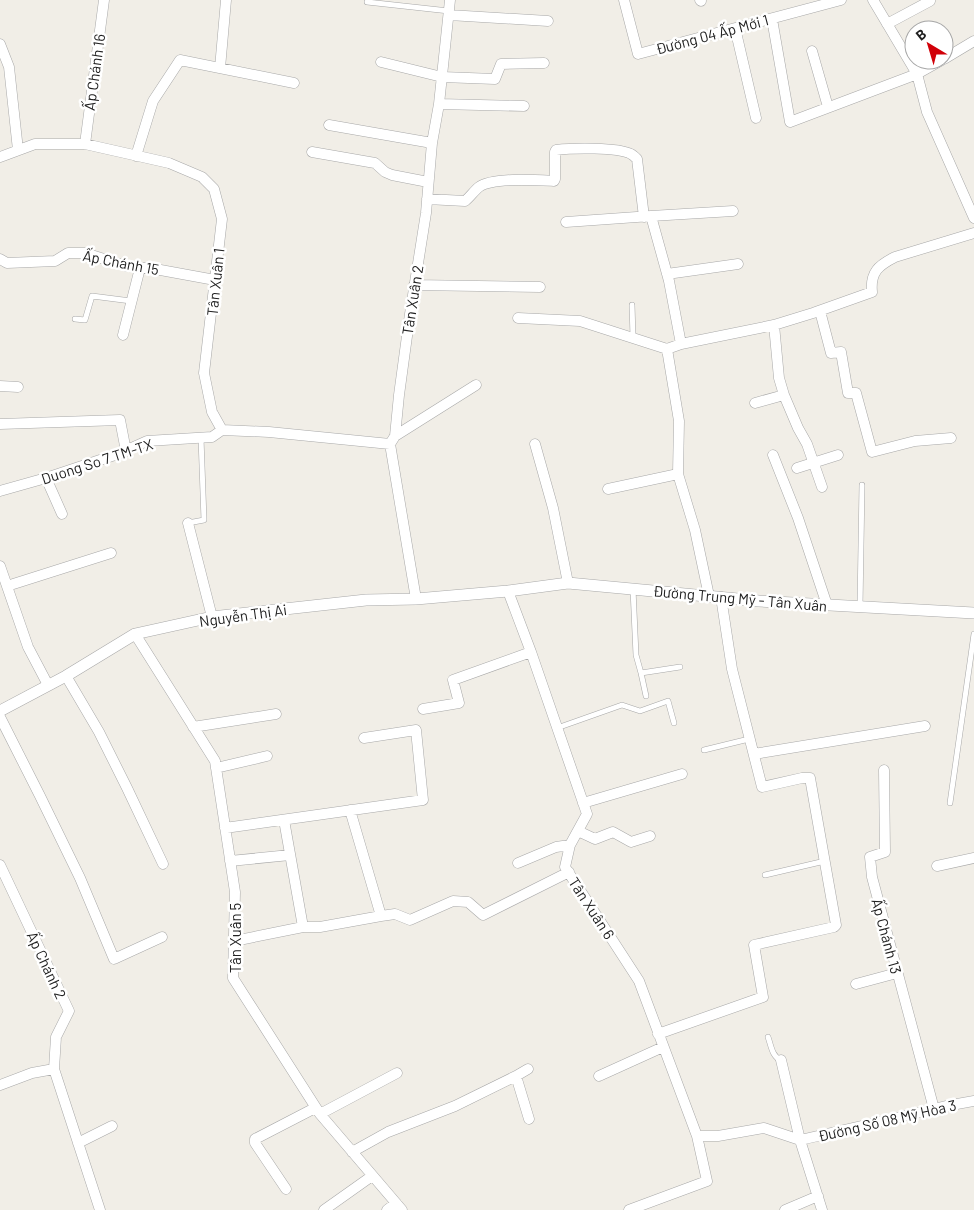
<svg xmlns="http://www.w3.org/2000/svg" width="974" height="1210" font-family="Barlow,sans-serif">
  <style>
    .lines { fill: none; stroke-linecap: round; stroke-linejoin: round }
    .service-casing { stroke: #a8a8a8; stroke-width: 6 }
    .minor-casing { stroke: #a8a8a8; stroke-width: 11 }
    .tertiary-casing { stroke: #a8a8a8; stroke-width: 12 }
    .service { stroke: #fff; stroke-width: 5 }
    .minor { stroke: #fff; stroke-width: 10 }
    .tertiary { stroke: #fff; stroke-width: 11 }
    .labels { text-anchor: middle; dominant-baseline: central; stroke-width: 5; stroke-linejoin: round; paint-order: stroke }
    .street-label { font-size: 15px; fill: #212121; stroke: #fff }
  </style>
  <rect width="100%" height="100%" fill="#f1eee7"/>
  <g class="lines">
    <g class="service-casing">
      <path id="service" d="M 367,2 L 449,11
        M 632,305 L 633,337
        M 75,319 L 85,320 L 92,296 L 131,301
        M 188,523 L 204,520 L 201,438
        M 633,589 L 636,655 L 641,673 L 680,667
        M 860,606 L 862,485
        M 641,673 L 646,696
        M 557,728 L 622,705 L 640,711 L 668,701 L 674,723
        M 704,750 L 749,739
        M 950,803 L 974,634
        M 765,875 L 825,861
        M 768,1037 C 771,1045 772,1057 781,1060"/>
    </g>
    <g class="minor-casing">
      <path id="minor" d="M 624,0 L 638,54 L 841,0
        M 700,0 L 701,1
        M 873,0 L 917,74 L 927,112 L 974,218
        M 449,15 L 548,21
        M 772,19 L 790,122 L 917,74 L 942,60
        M 887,24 L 930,1
        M 735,28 L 756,118
        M 0,44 L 9,67 L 18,150
        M 812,51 L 828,107
        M 944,59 L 974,41
        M 381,62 L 442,77 L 495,79 L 501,64 L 544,63
        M 220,68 L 226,0
        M 439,104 L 524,106
        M 329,125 L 432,143
        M 85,144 L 104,0
        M 312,152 L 375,163 L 385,172 L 392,175 L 428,182
        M 136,156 L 153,101 L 180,60 L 294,83
        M 0,157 L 35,144 L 85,144 L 169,163 L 202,177 L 214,189 L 222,219 L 204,373 L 212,412 L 222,430 L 269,432 L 390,444
        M 427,199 L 465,201 C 470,197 474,191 479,187 C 492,177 536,180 554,181 L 555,179 L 555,152 L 556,150 C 572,148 618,147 631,154 C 633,155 636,158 637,159 L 644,217
        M 651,216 L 733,211
        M 566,222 L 651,216 L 669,281 L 681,344
        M 0,259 L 7,263 L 55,261 L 68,253 L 85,253 L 126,266 L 155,269 L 215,280
        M 667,274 L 738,264
        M 414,285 L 540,287
        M 820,311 L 831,353 L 841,352 L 848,393 L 856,393 L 872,452 L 915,441 L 951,438
        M 518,318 L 580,321 L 667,349 L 679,421 L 678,474 L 695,530 L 709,596
        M 774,325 L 779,378 L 784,395 L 798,428 L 807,444 L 822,487
        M 123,335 L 140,268
        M 667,349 L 681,344 L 774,325 L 813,313 L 872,292 C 870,272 879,265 895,257 L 974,233
        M 0,386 L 18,387
        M 755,403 L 784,395
        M 0,424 L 120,420 L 126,451
        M 395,436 L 476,385
        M 535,444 L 553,508 L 568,583
        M 773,455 L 798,518 L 827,605
        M 797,468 L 838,455
        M 46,478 L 62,514
        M 608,489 L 678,474
        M 0,491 L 46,478 L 118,454 L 147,441 L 212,437 L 222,430
        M 188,523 L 212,617
        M 0,566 L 28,647 L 48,685
        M 7,586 L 111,553
        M 508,591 L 531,652 L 587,814 L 570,845 L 565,867 L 639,981 L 697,1136 L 718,1136 L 764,1128 L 800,1140 L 822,1210
        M 416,599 L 390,444 L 395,436 L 399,395 L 410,314 L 426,213 L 432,143 L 439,104 L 450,0
        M 135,634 L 215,761 L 235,892 L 233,978 L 320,1114 L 402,1210
        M 66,676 L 99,732 L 127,788 L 163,864
        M 423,709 L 459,703 L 453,680 L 531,652
        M 0,717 L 40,796 L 80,878 L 114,959 L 162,937
        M 193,727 L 276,714
        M 754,754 L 925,726
        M 216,768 L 267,756
        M 884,770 L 885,852 L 870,857 L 872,877 L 934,1109
        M 583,803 L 682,774
        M 284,820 L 303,927 L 320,927 L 381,916 L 350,810
        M 225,828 L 423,800 L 416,730 L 364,738
        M 578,831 L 595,839 L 613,832 L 631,842 L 650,836
        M 230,861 L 290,855
        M 518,863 L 556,847 L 570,845
        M 0,865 L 69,1011 L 56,1037 L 54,1069 L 100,1210
        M 937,866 L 974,858
        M 381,916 L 395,914 L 410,920 L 453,901 L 468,902 L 483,915 L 569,872
        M 234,941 L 303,927
        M 856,984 L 897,973
        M 658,1034 L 763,997 L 754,945 L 834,927 L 836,925 L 810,778 L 802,778 L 762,787 L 732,669 L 721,597
        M 781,1060 L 800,1140 L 879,1122 L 946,1106 L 974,1101
        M 516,1076 L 529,1119
        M 599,1076 L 663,1047
        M 0,1085 L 32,1073 L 54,1069
        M 320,1114 L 397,1073
        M 78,1143 L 112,1126
        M 352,1152 L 388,1132 L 455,1106 L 516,1076 L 528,1069
        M 286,1189 L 255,1143 L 255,1139 L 315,1108
        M 324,1210 L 372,1176
        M 387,1210 L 396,1203
        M 629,1210 L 707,1181 L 697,1136
        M 785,1210 L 818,1196"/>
    </g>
    <g class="tertiary-casing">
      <path id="tertiary" d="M 0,711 L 66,676 L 135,634 L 212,617 L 366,600 L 416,599 L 508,591 L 568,583 L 759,601 L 974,613"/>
    </g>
    <use href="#service" class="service"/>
    <use href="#minor" class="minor"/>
    <use href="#tertiary" class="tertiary"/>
  </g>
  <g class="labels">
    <g class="street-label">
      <text transform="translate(712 34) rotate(-15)">Đường 04 Ấp Mới 1</text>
      <text transform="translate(94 72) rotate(-82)">Ấp Chánh 16</text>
      <text transform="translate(121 262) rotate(11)">Ấp Chánh 15</text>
      <text transform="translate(215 282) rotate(-84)">Tân Xuân 1</text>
      <text transform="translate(412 300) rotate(-81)">Tân Xuân 2</text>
      <text transform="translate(97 461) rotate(-18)">Duong So 7 TM-TX</text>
      <text transform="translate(740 598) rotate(5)">Đường Trung Mỹ - Tân Xuân</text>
      <text transform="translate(243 615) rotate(-8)">Nguyễn Thị Ai</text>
      <text transform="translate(592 908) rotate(57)">Tân Xuân 6</text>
      <text transform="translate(887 936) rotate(75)">Ấp Chánh 13</text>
      <text transform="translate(235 938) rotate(-90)">Tân Xuân 5</text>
      <text transform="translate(47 965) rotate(65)">Ấp Chánh 2</text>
      <text transform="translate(887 1120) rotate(-13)">Đường Số 08 Mỹ Hòa 3</text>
    </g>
  </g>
  <g transform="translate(929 45) rotate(322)"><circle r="24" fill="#ffffff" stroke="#a6a6a6"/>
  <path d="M0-4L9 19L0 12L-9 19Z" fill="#d10008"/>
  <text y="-8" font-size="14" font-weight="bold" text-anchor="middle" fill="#212121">B</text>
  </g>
</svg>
